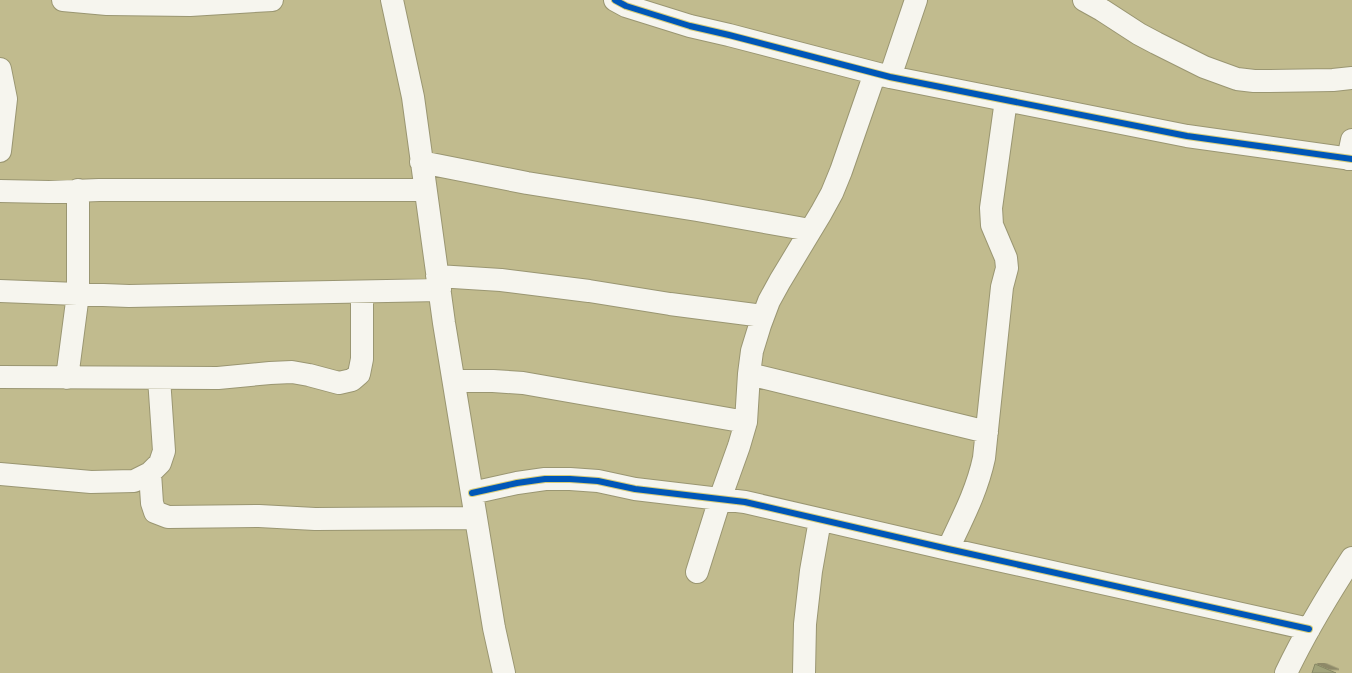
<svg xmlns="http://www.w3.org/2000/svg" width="1352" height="673" font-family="'Noto Serif',serif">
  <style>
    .building { fill: #a1a37a; stroke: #868764; filter: url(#shadow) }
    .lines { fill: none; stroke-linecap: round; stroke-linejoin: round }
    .minor-casing { stroke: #9a9672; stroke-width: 24 }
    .minor { stroke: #f6f5ee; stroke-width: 22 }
    .cycleway-casing { stroke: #d6cc79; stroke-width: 8 }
    .cycleway { stroke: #0057b8; stroke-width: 6 }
  </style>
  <defs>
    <filter id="shadow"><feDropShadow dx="3.5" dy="-3.5" stdDeviation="0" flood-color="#0004"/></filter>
  </defs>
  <rect width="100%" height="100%" fill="#c1bb8e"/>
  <path class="building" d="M 1315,664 L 1336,673 L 1312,673 Z"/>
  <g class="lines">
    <g class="minor-casing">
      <path id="minor" d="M 63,0 L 107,4 L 190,5 L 272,0
        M 392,0 L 413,97 L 444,323 L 494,628 L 504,673
        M 615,0 L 626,6 L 690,26 L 729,35 L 890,77 L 1187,136 L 1352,159
        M 1084,0 L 1102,10 L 1139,34 L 1156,43 L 1204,67 L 1237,79 L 1254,81 L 1270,81 L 1333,80 L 1352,78
        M 0,69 L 6,99 L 0,151
        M 890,77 L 916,0
        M 1348,159 L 1352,140
        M 421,162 L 527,183 L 697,210 L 810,230
        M 0,191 L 49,192 L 99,190 L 425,190
        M 437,276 L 501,280 L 589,291 L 670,304 L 763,316
        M 0,291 L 129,296 L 440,290
        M 749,374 L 987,432
        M 0,377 L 218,378 L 270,373 L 292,372 L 309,375 L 339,383 L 352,380 L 359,374 L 362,359 L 362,292
        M 67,378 L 78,294 L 78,190
        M 454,381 L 493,381 L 523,383 L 746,422
        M 150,473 L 152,503 L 155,512 L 168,517 L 259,516 L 315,519 L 476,518
        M 0,474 L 91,482 L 134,481 L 150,473 L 160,463 L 164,451 L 159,378
        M 472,493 L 517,483 L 545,479 L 570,479 L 598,481 L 635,489 L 745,502 L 948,549 L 1309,629
        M 948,549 C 962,519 977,491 984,458 L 1002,287 L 1007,268 L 1006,258 L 992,225 L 991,208 L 1006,100
        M 697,572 L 720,499 L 739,446 L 746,422 L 749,374 L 752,351 L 760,325 L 769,301 L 780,281 L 821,213 L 832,193 L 841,171 L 875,73
        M 804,673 L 805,624 L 811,571 L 820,520
        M 1286,673 C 1305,633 1328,595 1352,558"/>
    </g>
    <use href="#minor" class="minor"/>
    <g class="cycleway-casing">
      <path id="cycleway" d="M 615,0 L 626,6 L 690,26 L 729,35 L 890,77 L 1187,136 L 1352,159
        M 472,493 L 517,483 L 545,479 L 570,479 L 598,481 L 635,489 L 745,502 L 948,549 L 1309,629"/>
    </g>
    <use href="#cycleway" class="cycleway"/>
  </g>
</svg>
